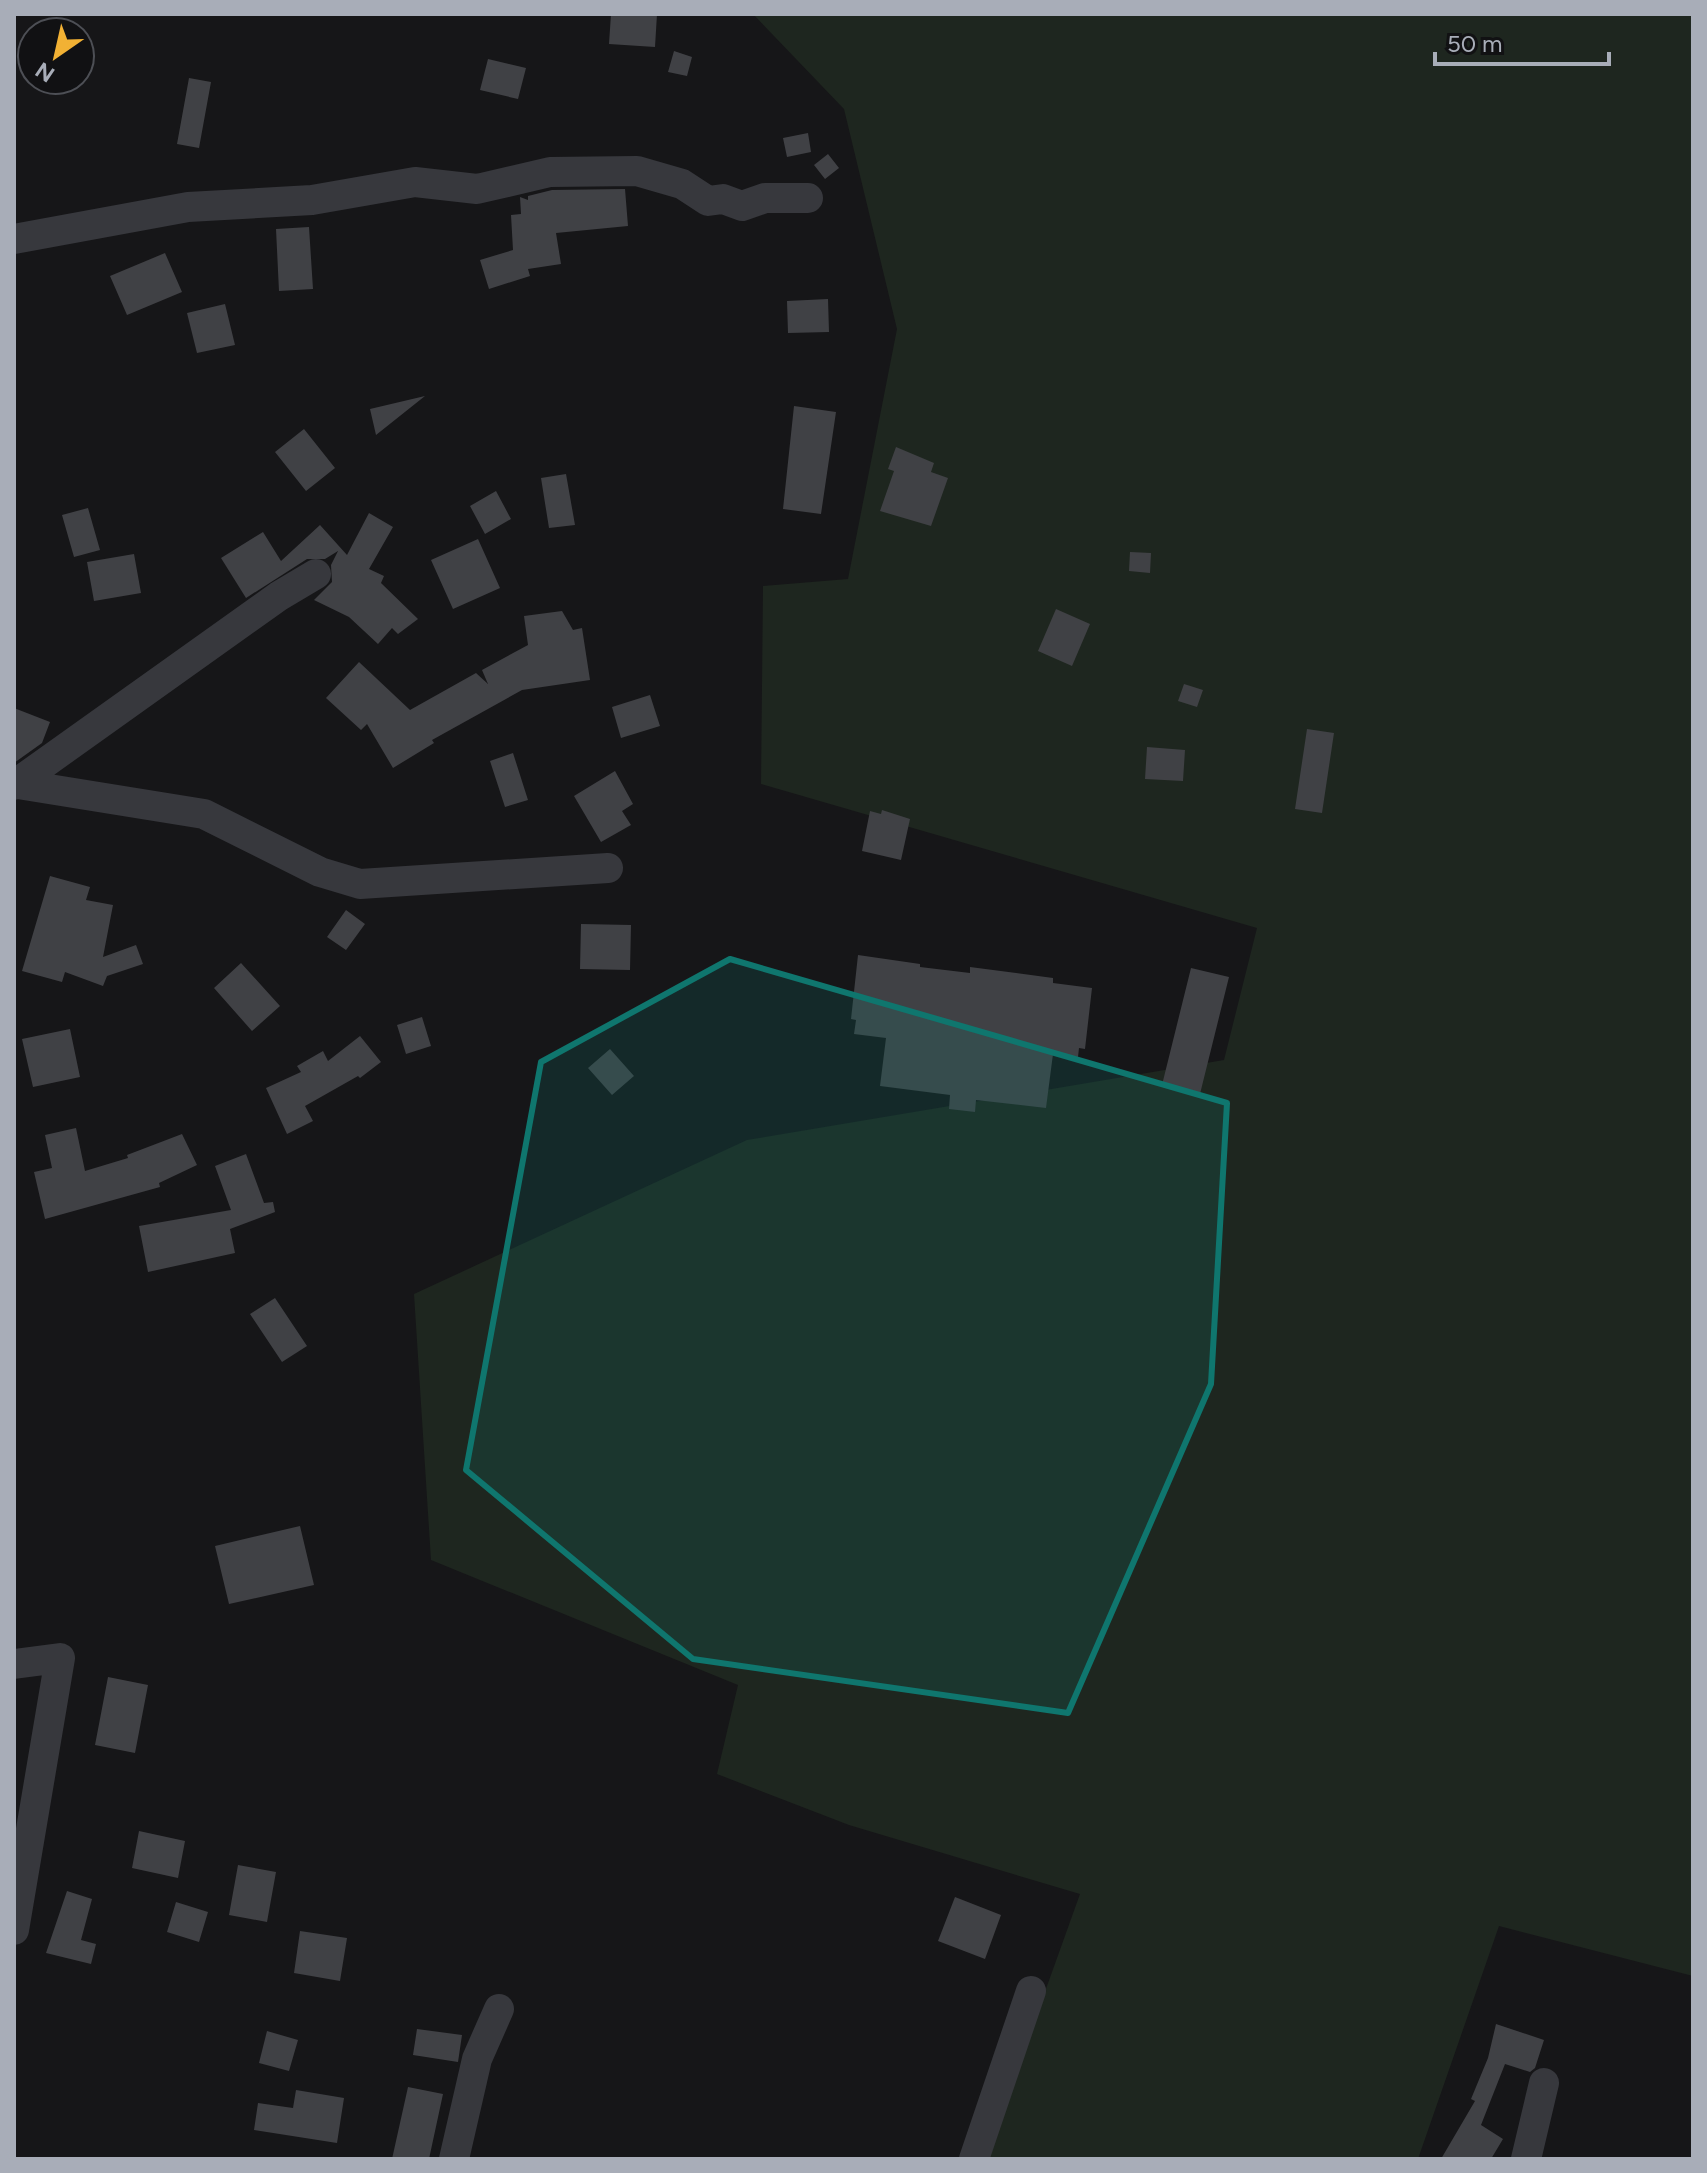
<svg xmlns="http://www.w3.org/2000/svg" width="1707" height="2173" font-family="Figtree,sans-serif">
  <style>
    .green { fill: #1e261f }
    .building { fill: #404145 }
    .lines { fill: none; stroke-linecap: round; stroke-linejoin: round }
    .minor { stroke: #37383d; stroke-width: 30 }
    .marked { fill: #0f766e; fill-opacity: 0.2; stroke: #0f766e; stroke-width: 6; stroke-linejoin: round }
  </style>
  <rect width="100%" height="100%" fill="#161618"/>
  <path class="green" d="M 753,14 L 1693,14 L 1693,1976 L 1499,1926 L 1418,2159 L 985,2159 L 1080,1894 L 849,1825 L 717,1774 L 738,1685 L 431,1560 L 414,1294 L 747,1140 L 1224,1060 L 1257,928 L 761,784 L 763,586 L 848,579 L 897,329 L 844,109 Z"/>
  <path class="building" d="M 611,14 L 657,14 L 655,47 L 609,44 Z
    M 674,51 L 692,57 L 687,76 L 668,72 Z
    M 488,59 L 526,68 L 518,99 L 480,90 Z
    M 189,78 L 211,82 L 199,148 L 177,144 Z
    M 808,133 L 811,152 L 787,157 L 783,138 Z
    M 828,154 L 839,168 L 825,179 L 814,165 Z
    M 625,189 L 628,226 L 556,233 L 561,264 L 528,269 L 530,276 L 489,289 L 480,260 L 513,250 L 511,215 L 521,214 L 520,197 L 528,200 L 528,196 L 552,190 Z
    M 309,227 L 313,289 L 279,291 L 276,229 Z
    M 165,253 L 182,292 L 127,315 L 110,276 Z
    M 828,299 L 829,332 L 788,333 L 787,301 Z
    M 225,304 L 235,345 L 197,353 L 187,313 Z
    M 425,396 L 376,435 L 370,409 Z
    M 794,406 L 836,412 L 821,514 L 783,509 Z
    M 304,429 L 335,468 L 306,491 L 275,452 Z
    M 896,447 L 934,463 L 931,472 L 948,478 L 931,526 L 880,511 L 894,471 L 888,469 Z
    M 566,474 L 575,525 L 549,528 L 541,478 Z
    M 496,491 L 511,519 L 485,534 L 470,506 Z
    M 88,508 L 100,550 L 74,557 L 62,515 Z
    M 369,513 L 393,527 L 369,569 L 384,576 L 381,583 L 418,619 L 398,634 L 392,628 L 378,644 L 349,617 L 314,600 L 332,582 L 331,565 L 338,551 L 325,559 L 307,559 L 246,598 L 221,558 L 263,532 L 281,561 L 320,525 L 347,555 Z
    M 478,539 L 500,588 L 453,609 L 431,560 Z
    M 1130,552 L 1151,553 L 1150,573 L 1129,571 Z
    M 134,554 L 141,593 L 94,601 L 87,562 Z
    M 1056,609 L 1090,624 L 1072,666 L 1038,651 Z
    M 562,611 L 573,630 L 582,628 L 590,680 L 522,690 L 432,740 L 434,743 L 393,768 L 367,724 L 361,730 L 326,698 L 359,662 L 410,710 L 476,673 L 488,684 L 482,670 L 528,645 L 524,616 Z
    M 1184,684 L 1203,690 L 1197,707 L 1178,701 Z
    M 650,695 L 660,726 L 621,738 L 612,707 Z
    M 14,708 L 50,722 L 42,743 L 14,763 Z
    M 1307,729 L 1334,733 L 1322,813 L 1295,809 Z
    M 1147,747 L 1185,750 L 1183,781 L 1145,779 Z
    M 513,753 L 528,800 L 505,807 L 490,761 Z
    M 615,771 L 633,804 L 622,811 L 631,825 L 601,842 L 574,796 Z
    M 882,810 L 910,819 L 901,860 L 862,851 L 870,811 L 881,814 Z
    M 50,876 L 90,887 L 86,900 L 113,905 L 103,957 L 136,945 L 143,964 L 107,976 L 103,986 L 65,972 L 62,982 L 22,971 Z
    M 346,910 L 365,924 L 346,950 L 327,937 Z
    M 581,924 L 631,925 L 630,970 L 580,969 Z
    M 858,955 L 920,964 L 920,967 L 970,973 L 970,967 L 1053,978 L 1053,983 L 1092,988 L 1085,1049 L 1079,1048 L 1078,1057 L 1053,1054 L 1046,1108 L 976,1100 L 975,1112 L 949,1109 L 950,1095 L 880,1086 L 886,1038 L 854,1034 L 856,1020 L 851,1019 Z
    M 241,963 L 280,1006 L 252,1031 L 214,988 Z
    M 1191,968 L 1229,977 L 1200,1094 L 1162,1085 Z
    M 422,1017 L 431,1046 L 406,1054 L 397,1025 Z
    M 70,1029 L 80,1077 L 33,1087 L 22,1039 Z
    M 360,1036 L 381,1062 L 360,1078 L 358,1076 L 305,1106 L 313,1121 L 287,1134 L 266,1088 L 301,1072 L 297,1066 L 323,1051 L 328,1061 Z
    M 610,1049 L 634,1076 L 612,1095 L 588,1068 Z
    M 76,1128 L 85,1171 L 128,1158 L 127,1155 L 182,1134 L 197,1165 L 159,1183 L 160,1187 L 45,1219 L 34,1172 L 52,1168 L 45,1135 Z
    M 246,1154 L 264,1203 L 273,1202 L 275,1212 L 230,1229 L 235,1253 L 148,1272 L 139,1226 L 231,1210 L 215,1166 Z
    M 275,1298 L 307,1346 L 282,1362 L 250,1314 Z
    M 300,1526 L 314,1585 L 229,1604 L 215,1546 Z
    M 108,1677 L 148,1685 L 135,1753 L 95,1745 Z
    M 139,1831 L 185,1841 L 178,1878 L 132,1868 Z
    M 238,1865 L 276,1872 L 267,1922 L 229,1915 Z
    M 67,1891 L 92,1899 L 81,1940 L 96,1944 L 91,1964 L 46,1953 Z
    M 955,1897 L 1001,1915 L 985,1959 L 938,1941 Z
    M 176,1902 L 208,1912 L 199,1942 L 167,1932 Z
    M 300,1931 L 347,1938 L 340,1981 L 294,1973 Z
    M 1496,2024 L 1544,2040 L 1535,2068 L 1530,2072 L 1505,2064 L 1481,2125 L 1503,2139 L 1491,2159 L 1441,2159 L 1475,2101 L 1471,2099 L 1488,2058 Z
    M 417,2029 L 462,2035 L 458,2062 L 413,2055 Z
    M 267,2031 L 298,2040 L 289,2071 L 259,2063 Z
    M 408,2087 L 443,2094 L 429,2159 L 392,2159 Z
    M 296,2090 L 344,2098 L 337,2143 L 254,2130 L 258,2103 L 293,2108 Z"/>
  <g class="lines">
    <path class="minor" d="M 14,239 L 188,207 L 312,200 L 415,182 L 477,189 L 550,172 L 637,171 L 682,184 L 708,201 L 723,199 L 742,206 L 765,198 L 808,198
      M 18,784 L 204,814 L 320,872 L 360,884 L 608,868
      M 14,785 L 279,596 L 316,574
      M 14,1664 L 60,1658 L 14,1930
      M 454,2159 L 477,2059 L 499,2009
      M 974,2159 L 1031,1991
      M 1526,2159 L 1544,2083"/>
  </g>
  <path class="marked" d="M 730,959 L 1227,1103 L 1211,1384 L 1068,1713 L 693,1659 L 466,1470 L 541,1062 Z"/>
  <rect width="1707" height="2173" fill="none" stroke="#a8adb8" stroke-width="32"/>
  <g transform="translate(56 56) rotate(214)"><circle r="38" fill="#111113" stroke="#4d4f55" stroke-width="2"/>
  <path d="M0-6L14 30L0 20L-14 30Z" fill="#f2b134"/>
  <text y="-12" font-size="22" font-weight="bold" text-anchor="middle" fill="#a8adb8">N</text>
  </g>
  <path d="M1435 52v12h174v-12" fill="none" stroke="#a8adb8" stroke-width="4"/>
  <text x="1447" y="52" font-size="24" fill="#a8adb8" stroke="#111113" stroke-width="6" paint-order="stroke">50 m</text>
</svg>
